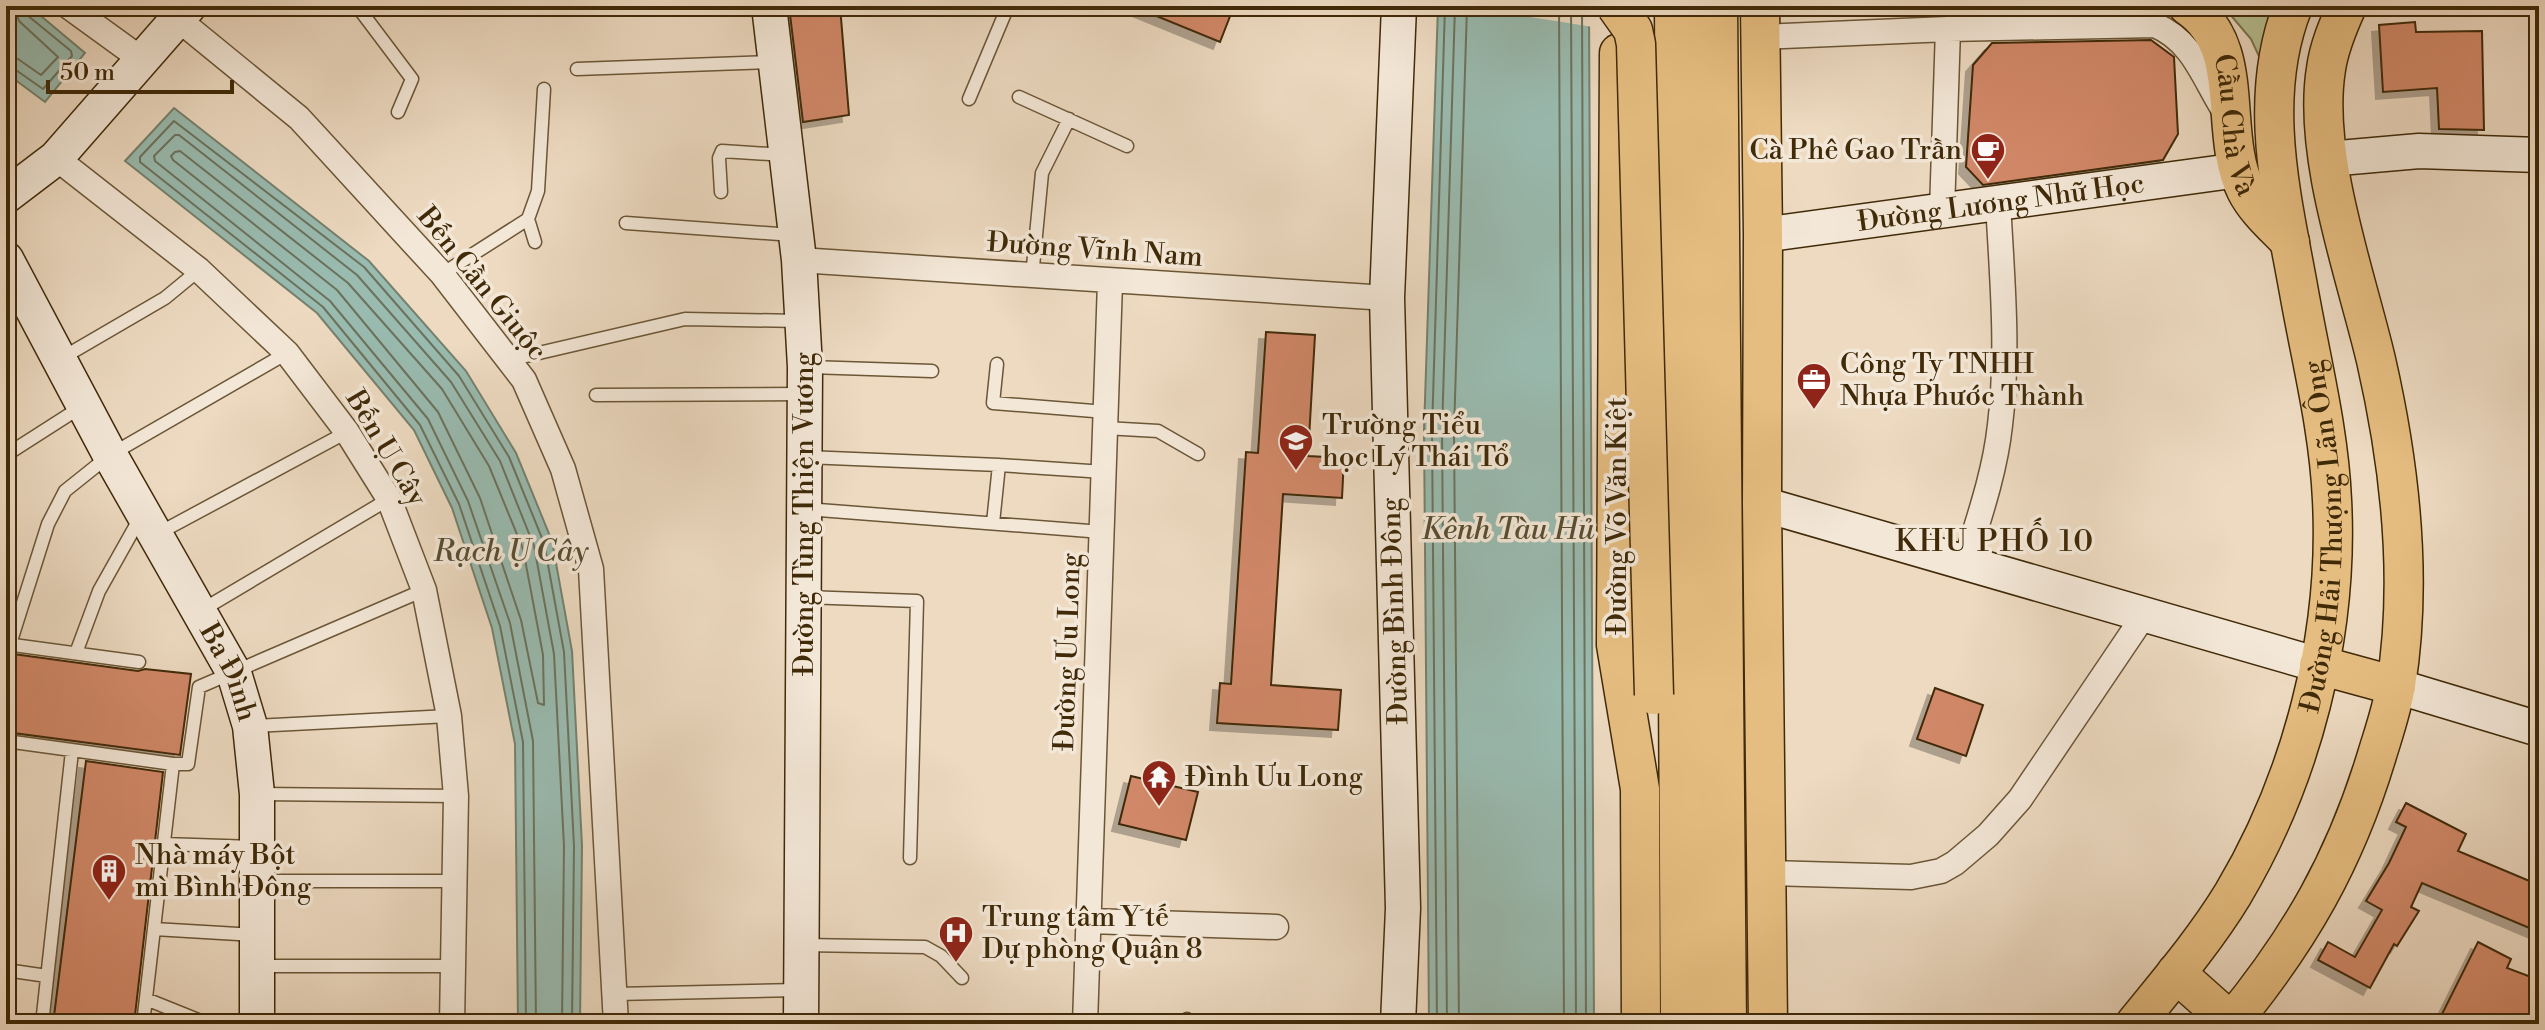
<svg xmlns="http://www.w3.org/2000/svg" width="2545" height="1030" font-family="'Libre Bodoni',serif">
  <style>
    .green { fill: #b7c093; stroke: #7c754e; stroke-width: 2 }
    .water { fill: #99bbb0; stroke: #75816d; stroke-width: 2 }
    .pier { fill: #eddac1 }
    .lines { fill: none; stroke-linecap: round; stroke-linejoin: round }
    .shore { stroke: #6c725c; stroke-width: 2 }
    .building { fill: #d18868; stroke: #402a08; stroke-width: 2; filter: url(#shadow) }
    .lane-casing { stroke: #6b5636; stroke-width: 15 }
    .street-casing { stroke: #6b5636; stroke-width: 27 }
    .secondary-casing { stroke: #402a08; stroke-width: 37 }
    .primary-casing { stroke: #402a08; stroke-width: 41 }
    .highway-casing { stroke: #402a08; stroke-width: 47 }
    .lane { stroke: #f3e7d7; stroke-width: 12 }
    .street { stroke: #f3e7d7; stroke-width: 24 }
    .secondary { stroke: #f3e7d7; stroke-width: 34 }
    .primary { stroke: #e6bd80; stroke-width: 38 }
    .highway { stroke: #e6bd80; stroke-width: 44 }
    .primary-bridge-casing { stroke: #402a08; stroke-width: 41; stroke-linecap: butt }
    .primary-bridge { stroke: #e6bd80; stroke-width: 38 }
    .labels { text-anchor: middle; dominant-baseline: central; stroke-width: 7; stroke-linejoin: round; paint-order: stroke }
    .street-label { font-size: 28px; fill: #402a08; stroke: #f3e7d7 }
    .poi-label { font-size: 28px; fill: #402a08; stroke: #f3e7d7; text-anchor: start }
    .water-label { font-size: 30px; font-style: italic; fill: #564e32; stroke: #f3e7d7 }
    .neighbourhood-label { font-size: 30px; letter-spacing: 2px; fill: #402a08; stroke: #f3e7d7 }
  </style>
  <defs>
    <filter id="shadow"><feDropShadow dx="-7" dy="7" stdDeviation="0" flood-color="#0004"/></filter>
  </defs>
  <rect width="100%" height="100%" fill="#eddac1"/>
  <filter id="stains"><feTurbulence type="fractalNoise" baseFrequency=".0025" numOctaves="4"/><feColorMatrix values="0 0 0 0 .2 0 0 0 0 .09 0 0 0 0 .02 0 0 0 .5 -.17"/></filter>
  <radialGradient id="worn" r=".72"><stop offset=".6" stop-color="#630" stop-opacity="0"/><stop offset="1" stop-color="#630" stop-opacity=".3"/></radialGradient>
  <path class="green" d="M 2223,6 L 2282,6 L 2264,67 L 2251,39 Z"/>
  <path class="water" d="M 6,6 L 29,6 L 85,53 L 45,102 L 6,73 Z
    M 1438,6 L 1589,6 L 1594,1024 L 1429,1024 L 1424,430 Z
    M 174,108 L 369,261 L 466,371 L 516,453 L 552,541 L 572,651 L 582,846 L 580,1024 L 518,1024 L 515,744 L 492,628 L 452,508 L 414,430 L 317,313 L 125,161 Z"/>
  <path class="pier" d="M 1460,6 L 1593,6 L 1593,27 Z"/>
  <g class="lines">
    <path class="shore" d="M 1559,6 L 1564,1024
      M 1571,6 L 1576,1024
      M 1582,6 L 1586,1024
      M 6,57 L 18,59 L 41,75 L 58,57 L 19,21 L 14,6
      M 6,67 L 13,68 L 43,89 L 72,56 L 71,51 L 27,15 L 24,6
      M 175,152 L 180,151 L 348,283 L 442,389 L 489,466 L 523,549 L 543,655 L 544,705 L 538,703 L 521,620 L 480,498 L 438,412 L 337,290 L 173,160 L 171,156 Z
      M 526,1024 L 523,742 L 500,626 L 459,504 L 420,425 L 323,307 L 140,162 L 140,157 L 174,121 L 364,267 L 459,376 L 509,457 L 544,543 L 564,652 L 574,846 L 572,1024
      M 536,1024 L 533,741 L 510,623 L 468,501 L 428,419 L 330,301 L 155,161 L 154,156 L 175,135 L 179,135 L 357,275 L 451,382 L 500,461 L 534,546 L 554,654 L 564,846 L 562,1024
      M 1437,1024 L 1432,431 L 1445,6
      M 1447,1024 L 1442,431 L 1455,6
      M 1459,1024 L 1454,431 L 1467,6"/>
  </g>
  <path class="building" d="M 789,6 L 840,6 L 849,115 L 803,122 Z
    M 1132,6 L 1234,6 L 1220,42 Z
    M 2415,22 L 2416,32 L 2482,31 L 2484,130 L 2439,129 L 2437,88 L 2383,92 L 2379,25 Z
    M 2151,40 L 2174,57 L 2178,134 L 2163,160 L 1983,185 L 1966,167 L 1973,65 L 1992,43 Z
    M 1266,332 L 1315,335 L 1308,456 L 1344,458 L 1342,498 L 1283,494 L 1271,685 L 1341,690 L 1338,730 L 1217,723 L 1220,683 L 1231,684 L 1246,452 L 1258,453 Z
    M 6,653 L 138,671 L 145,669 L 191,674 L 180,755 L 6,732 Z
    M 1935,688 L 1983,705 L 1966,756 L 1917,739 Z
    M 86,761 L 163,772 L 134,1024 L 53,1024 Z
    M 1131,776 L 1198,792 L 1186,840 L 1119,824 Z
    M 2406,803 L 2466,834 L 2458,851 L 2539,885 L 2539,932 L 2422,883 L 2411,907 L 2419,911 L 2397,946 L 2394,944 L 2370,988 L 2318,960 L 2328,942 L 2355,957 L 2382,910 L 2366,901 L 2389,863 L 2406,827 L 2396,822 Z
    M 2478,942 L 2511,959 L 2507,968 L 2539,980 L 2539,1006 L 2532,1024 L 2460,1024 L 2442,1014 Z"/>
  <g class="lines">
    <g class="lane-casing">
      <path id="lane" d="M 357,6 L 412,79 L 398,112
        M 577,69 L 774,62
        M 1019,97 L 1127,146
        M 969,99 L 1008,6
        M 721,192 L 719,158 L 722,151 L 784,155
        M 528,219 L 535,242
        M 626,223 L 793,235
        M 442,274 L 528,219 L 538,191 L 544,89
        M 1032,277 L 1042,173 L 1069,119
        M 62,358 L 165,298 L 199,270
        M 509,360 L 685,319 L 799,321
        M 997,364 L 993,403 L 1106,412
        M 809,367 L 932,371
        M 596,395 L 803,394
        M 1105,428 L 1158,431 L 1198,454
        M 6,455 L 81,407
        M 806,457 L 999,465 L 1104,472
        M 806,509 L 1102,532
        M 993,523 L 999,465
        M 159,533 L 347,432
        M 805,597 L 917,601 L 910,858
        M 202,610 L 389,499
        M 6,644 L 139,662
        M 10,644 L 48,524 L 65,491 L 110,455 L 287,353
        M 76,653 L 99,591 L 140,518
        M 253,726 L 449,716
        M 6,741 L 173,764
        M 260,794 L 456,796
        M 164,844 L 254,847
        M 261,881 L 455,881
        M 154,929 L 255,935
        M 803,945 L 925,947 L 941,956 L 962,978
        M 258,966 L 452,966
        M 6,970 L 47,976
        M 616,994 L 798,990
        M 146,999 L 208,1024
        M 42,1024 L 72,751
        M 143,1024 L 173,764 L 188,764 L 199,687 L 424,590
        M 1187,1024 L 1187,1019"/>
    </g>
    <g class="street-casing">
      <path id="street" d="M 68,6 L 141,59
        M 162,6 L 299,118 L 442,274 L 524,380 L 563,469 L 591,569 L 616,1024
        M 1760,37 L 1948,29 L 2155,25 C 2195,42 2204,81 2227,115
        M 56,158 L 199,270 L 287,353 L 347,432 L 389,499 L 424,590 L 449,716 L 456,796 L 452,1024
        M 1942,211 L 1948,29
        M 799,260 L 1387,298
        M 1965,563 C 1979,518 1995,472 2000,425 C 2009,352 2002,276 1998,203
        M 1766,873 L 1911,877 L 1941,871 L 1955,863 L 1988,835 L 2020,799 L 2145,614
        M 1089,921 L 1276,927
        M 1085,1024 L 1110,282"/>
    </g>
    <g class="secondary-casing">
      <g id="secondary">
        <path d="M 769,6 L 799,260 L 805,367 L 801,1024"/>
        <path d="M 2328,159 L 2419,151 L 2539,155"/>
        <path d="M 6,196 L 56,158 L 189,6"/>
        <path id="s1" d="M 1763,235 L 2239,170"/>
        <path id="s2" d="M 6,259 L 110,455 L 234,673 L 250,726 L 257,794 L 257,1024"/>
        <path d="M 1762,504 L 2319,665"/>
        <path d="M 2396,686 L 2539,729"/>
        <path d="M 1398,1024 L 1403,908 L 1387,298 L 1399,6"/>
      </g>
    </g>
    <g class="primary-casing">
      <g id="primary">
        <path d="M 1760,6 L 1763,235 L 1762,504 L 1768,1024"/>
        <path id="s3" d="M 2188,6 C 2249,47 2217,131 2246,190 C 2256,210 2275,226 2290,242"/>
        <path d="M 1619,53 L 1616,645 L 1640,789 L 1641,1024"/>
        <path d="M 2319,665 L 2396,686"/>
        <path d="M 2176,973 L 2231,1022"/>
        <path id="s4" d="M 2135,1024 C 2169,982 2205,940 2233,894 C 2302,778 2339,635 2332,500 C 2329,430 2311,360 2299,292 C 2282,197 2256,99 2293,6"/>
        <path d="M 2230,1024 C 2300,939 2345,861 2377,755 C 2384,732 2392,709 2396,685 C 2413,578 2400,465 2376,360 C 2356,275 2312,155 2326,69 C 2329,47 2338,26 2347,6"/>
      </g>
    </g>
    <g class="highway-casing">
      <path id="highway" d="M 1677,6 L 1683,1024
        M 1715,6 L 1724,1024"/>
    </g>
    <use href="#lane" class="lane"/>
    <use href="#street" class="street"/>
    <use href="#secondary" class="secondary"/>
    <use href="#primary" class="primary"/>
    <use href="#highway" class="highway"/>
    <g class="primary-bridge-casing">
      <path id="primary-bridge" d="M 1616,6 L 1633,30 L 1636,44 L 1654,695"/>
    </g>
    <use href="#primary-bridge" class="primary-bridge"/>
  </g>
  <defs>
    <g id="cafe-pin" transform="scale(1.8)"><path d="M0 17L-7.5 6A9.5 9.5 0 1 1 7.5 6Z" fill="#8f2418" stroke="#f3e7d7"/><path d="M-5.5-4.5H6V0H3Q3 3.5 0 3.5H-2.5Q-5.5 3.5-5.5 0ZM3-3.2v2h1.7v-2ZM-6 4.5H4V6H-6Z" fill="#fff"/></g>
    <g id="office-pin" transform="scale(1.8)"><path d="M0 17L-7.5 6A9.5 9.5 0 1 1 7.5 6Z" fill="#8f2418" stroke="#f3e7d7"/><path d="M-6-3h4V-5.5h4V-3h4V5H-6ZM-1-4.5V-3h2v-1.5ZM-6 0V1H6V0Z" fill="#fff"/></g>
    <g id="school-pin" transform="scale(1.8)"><path d="M0 17L-7.5 6A9.5 9.5 0 1 1 7.5 6Z" fill="#8f2418" stroke="#f3e7d7"/><path d="M0-5L7-2L0 1L-7-2ZM-4 1L0 2.5L4 1V4Q0 6-4 4Z" fill="#fff"/></g>
    <g id="temple-pin" transform="scale(1.8)"><path d="M0 17L-7.5 6A9.5 9.5 0 1 1 7.5 6Z" fill="#8f2418" stroke="#f3e7d7"/><path d="M0-6L5-2H3V0L6.5 2.5H4V6H1.5V3h-3V6H-4V2.5H-6.5L-3 0V-2H-5Z" fill="#fff"/></g>
    <g id="building-pin" transform="scale(1.8)"><path d="M0 17L-7.5 6A9.5 9.5 0 1 1 7.5 6Z" fill="#8f2418" stroke="#f3e7d7"/><path d="M-4-6H4V6H1V3H-1V6H-4ZM-2.5-4.3h1.7v1.8h-1.7ZM.8-4.3h1.7v1.8H.8ZM-2.5-1h1.7V.8h-1.7ZM.8-1h1.7V.8H.8Z" fill="#fff"/></g>
    <g id="hospital-pin" transform="scale(1.8)"><path d="M0 17L-7.5 6A9.5 9.5 0 1 1 7.5 6Z" fill="#8f2418" stroke="#f3e7d7"/><path d="M-5-5h3v3.5h4V-5h3V5h-3V1.5h-4V5h-3Z" fill="#fff"/></g>
  </defs>
  <g fill-rule="evenodd">
    <use href="#cafe-pin" x="1988" y="150"/>
    <use href="#office-pin" x="1814" y="380"/>
    <use href="#school-pin" x="1296" y="441"/>
    <use href="#temple-pin" x="1159" y="777"/>
    <use href="#building-pin" x="109" y="871"/>
    <use href="#hospital-pin" x="956" y="933"/>
  </g>
  <g class="labels">
    <g class="street-label">
      <text stroke="none"><textPath href="#s3" startOffset="132">Cầu Chà Và</textPath></text>
      <text stroke="none"><textPath href="#s1" startOffset="240">Đường Lương Nhữ Học</textPath></text>
      <text transform="translate(1095 250) rotate(4)">Đường Vĩnh Nam</text>
      <text transform="translate(482 284) rotate(51)">Bến Cần Giuộc</text>
      <text transform="translate(386 448) rotate(59)">Bến Ụ Cây</text>
      <text transform="translate(804 514) rotate(-90)">Đường Tùng Thiện Vương</text>
      <text transform="translate(1617 516) rotate(-90)">Đường Võ Văn Kiệt</text>
      <text stroke="none"><textPath href="#s4" startOffset="538">Đường Hải Thượng Lãn Ông</textPath></text>
      <text transform="translate(1395 611) rotate(-92)">Đường Bình Đông</text>
      <text transform="translate(1068 652) rotate(-88)">Đường Ưu Long</text>
      <text stroke="none"><textPath href="#s2" startOffset="470">Ba Đình</textPath></text>
    </g>
    <g class="poi-label">
      <text x="1962" y="150" text-anchor="end">Cà Phê Gao Trần</text>
      <text x="1840" y="364">Công Ty TNHH<tspan x="1840" dy="32">Nhựa Phước Thành</tspan></text>
      <text x="1322" y="425">Trường Tiểu<tspan x="1322" dy="32">học Lý Thái Tổ</tspan></text>
      <text x="1185" y="777">Đình Ưu Long</text>
      <text x="135" y="855">Nhà máy Bột<tspan x="135" dy="32">mì Bình Đông</tspan></text>
      <text x="982" y="917">Trung tâm Y tế<tspan x="982" dy="32">Dự phòng Quận 8</tspan></text>
    </g>
    <g class="water-label">
      <text x="1508" y="530">Kênh Tàu Hủ</text>
      <text x="511" y="552">Rạch Ụ Cây</text>
    </g>
    <g class="neighbourhood-label">
      <text x="1995" y="542">KHU PHỐ 10</text>
    </g>
  </g>
  <rect width="2545" height="1030" fill="none" stroke="#eddac1" stroke-width="32"/>
  <rect x="8" y="8" width="2529" height="1014" fill="none" stroke="#402a08" stroke-width="4"/>
  <rect x="16" y="16" width="2513" height="998" fill="none" stroke="#402a08" stroke-width="2"/>
  <path d="M48 80v12h184v-12" fill="none" stroke="#402a08" stroke-width="4"/>
  <text x="60" y="80" font-size="24" fill="#402a08" stroke="#f3e7d7" stroke-width="6" paint-order="stroke">50 m</text>
  <rect width="100%" height="100%" filter="url(#stains)"/>
  <rect width="100%" height="100%" fill="url(#worn)"/>
</svg>
